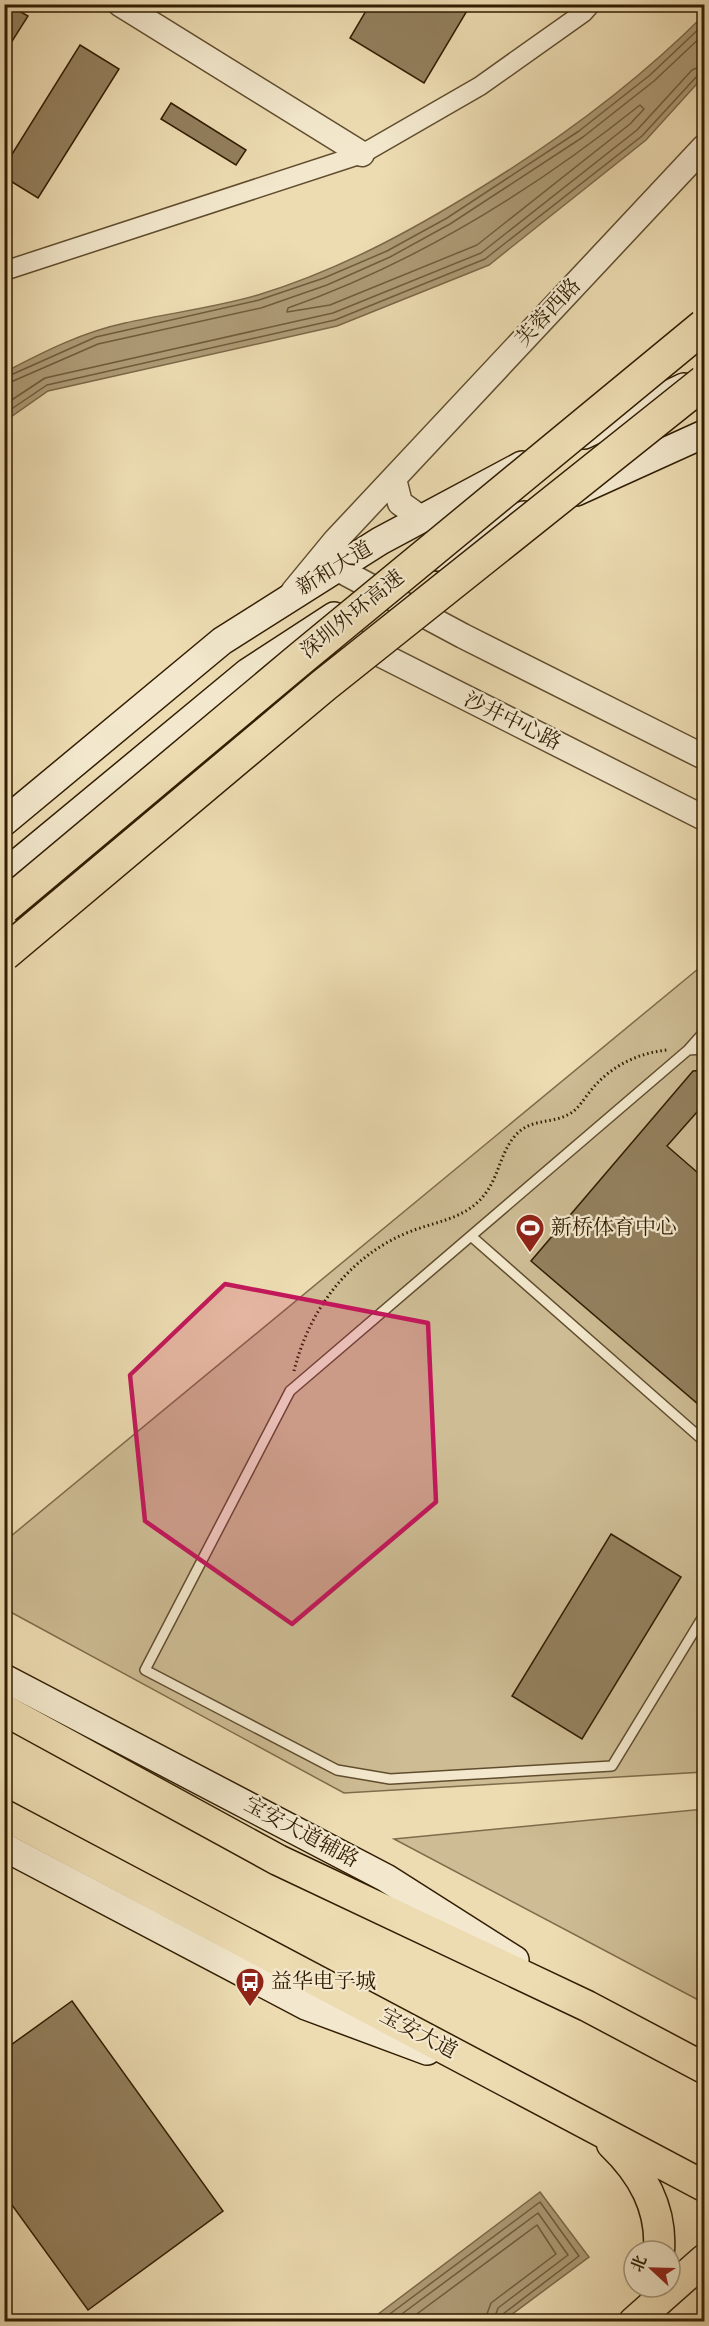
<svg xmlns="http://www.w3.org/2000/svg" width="709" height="2326" font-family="Vollkorn,'Noto Serif SC',serif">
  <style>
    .green { fill: #cdbc94; stroke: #7f6c4b; stroke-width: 1.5 }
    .water { fill: #ad9b76; stroke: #7b6948; stroke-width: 1.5 }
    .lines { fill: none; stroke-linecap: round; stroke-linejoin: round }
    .shore { stroke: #6f5c3c; stroke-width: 1.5 }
    .building { fill: #93805e; stroke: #311d02; stroke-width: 1.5 }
    .service-casing { stroke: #604d2e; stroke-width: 12 }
    .minor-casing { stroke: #604d2e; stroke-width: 21 }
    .tertiary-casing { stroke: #604d2e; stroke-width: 27 }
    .secondary-casing { stroke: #311d02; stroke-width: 30 }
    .primary-casing { stroke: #311d02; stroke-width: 33 }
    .path { stroke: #311d02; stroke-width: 3; stroke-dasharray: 1.5 3; stroke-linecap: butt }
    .service { stroke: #f3e8cd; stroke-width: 9 }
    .minor { stroke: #f3e8cd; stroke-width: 18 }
    .tertiary { stroke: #f3e8cd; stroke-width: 24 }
    .secondary { stroke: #f3e8cd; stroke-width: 27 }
    .primary { stroke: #eddcb2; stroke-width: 30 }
    .motorway-bridge-casing { stroke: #311d02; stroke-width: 36; stroke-linecap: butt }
    .motorway-bridge { stroke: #eddcb2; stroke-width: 33 }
    .marked { fill: #c2185b; fill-opacity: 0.2; stroke: #c2185b; stroke-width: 4.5; stroke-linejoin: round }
    .labels { text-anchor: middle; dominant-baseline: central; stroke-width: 4.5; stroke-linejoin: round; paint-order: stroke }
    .street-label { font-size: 21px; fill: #311d02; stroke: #f3e8cd }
    .poi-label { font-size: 21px; fill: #311d02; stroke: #f3e8cd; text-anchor: start }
  </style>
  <rect width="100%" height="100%" fill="#eddcb2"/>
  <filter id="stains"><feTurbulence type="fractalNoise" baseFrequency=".00333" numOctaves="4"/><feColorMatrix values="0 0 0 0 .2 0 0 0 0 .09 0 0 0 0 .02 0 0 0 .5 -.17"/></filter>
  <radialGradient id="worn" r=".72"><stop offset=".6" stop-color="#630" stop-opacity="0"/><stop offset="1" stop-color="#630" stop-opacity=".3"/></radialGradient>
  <path class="green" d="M 704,964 L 704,1772 L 344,1793 L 5,1609 L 5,1541 Z
    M 704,1809 L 704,2003 L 394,1839 Z"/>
  <path class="water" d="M 704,15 L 704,76 L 646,140 L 489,265 L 337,326 L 48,391 L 5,421 L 5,373 L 7,371 C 45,351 83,332 125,323 C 169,313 214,308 258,295 C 346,268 424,224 501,175 C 575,128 642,77 704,15 Z
    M 540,2192 L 589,2257 L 503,2321 L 369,2321 Z"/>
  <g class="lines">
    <path class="shore" d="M 640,105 L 644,109 L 630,124 L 477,245 L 330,305 L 287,312 L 288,308 C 416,263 534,190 640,105 Z
      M 4,378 L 96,337 L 259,300 L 324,278 L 387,251 L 447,218 L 579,131 L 650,75 L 704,24
      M 4,385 L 98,344 L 261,308 L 327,285 L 390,257 L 450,224 L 583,137 L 654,81 L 704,34
      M 4,405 L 45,378 L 333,313 L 481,253 L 637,130 L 692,70 L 704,65
      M 4,414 L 47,385 L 335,320 L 485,259 L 642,136 L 698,75 L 704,73
      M 379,2322 L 540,2202 L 579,2256 L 503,2314 L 500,2322
      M 391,2322 L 538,2213 L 568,2255 L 498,2308 L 493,2322
      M 406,2322 L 537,2225 L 556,2254 L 491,2303 L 484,2322"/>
  </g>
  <path class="building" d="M 370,4 L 471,4 L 424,83 L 350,38 Z
    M 12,7 L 28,16 L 4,54 L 4,20 Z
    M 80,45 L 119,69 L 38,198 L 4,177 L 4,167 Z
    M 171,103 L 246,150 L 236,165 L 161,119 Z
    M 705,1070 L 705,1103 L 667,1146 L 705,1179 L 705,1410 L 531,1261 L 693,1071 Z
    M 611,1534 L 681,1577 L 582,1739 L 512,1696 Z
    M 72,2001 L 223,2211 L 88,2310 L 4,2194 L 4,2050 Z"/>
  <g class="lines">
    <g class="service-casing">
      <path id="service" d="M 704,1049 L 688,1050 L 290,1391 L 145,1670 L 337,1770 L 390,1779 L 612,1766 L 704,1615
        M 688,1050 L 704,1032
        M 471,1236 L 704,1441"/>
    </g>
    <g class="minor-casing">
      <path id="minor" d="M 4,271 L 362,154 L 480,86 L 583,13 L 591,4"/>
    </g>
    <g class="tertiary-casing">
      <path id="tertiary" d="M 120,4 L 362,154
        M 394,479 L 400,503 L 421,518
        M 336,568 L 463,636 L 704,757
        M 293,592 L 335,541 L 704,147
        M 320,624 L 704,818"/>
    </g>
    <g class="secondary-casing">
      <path id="secondary" d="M 584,435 L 684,387
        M 576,492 L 704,434
        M 438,557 L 524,515
        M 4,822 L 222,641 L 380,541 L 522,465
        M 4,874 L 248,672 L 334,616
        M 4,1678 L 386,1878 L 515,1960
        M 4,1847 L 306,2006 L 427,2051"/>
    </g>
    <g class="primary-casing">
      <path id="primary" d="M 4,1710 L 278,1860 L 587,2006 L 704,2068
        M 4,1815 L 704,2186
        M 612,2144 C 642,2173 662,2207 659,2251
        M 634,2322 L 704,2260"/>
    </g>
    <path class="path" d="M 294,1371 C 309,1310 349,1256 409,1232 C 434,1222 459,1220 479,1201 C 499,1181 498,1157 514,1137 C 530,1117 552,1125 571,1113 C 580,1107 585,1097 592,1089 C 611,1066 638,1053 667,1050"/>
    <use href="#service" class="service"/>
    <use href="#minor" class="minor"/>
    <use href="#tertiary" class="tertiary"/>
    <use href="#secondary" class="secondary"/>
    <use href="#primary" class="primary"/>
    <g class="motorway-bridge-casing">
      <path id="motorway-bridge" d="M 4,907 L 300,659 L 704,326
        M 4,954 L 323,686 L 704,382"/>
    </g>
    <use href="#motorway-bridge" class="motorway-bridge"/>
  </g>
  <path class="marked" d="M 225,1284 L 428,1323 L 436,1502 L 292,1624 L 145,1521 L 130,1375 Z"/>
  <defs>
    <g id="stadium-pin" transform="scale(1.5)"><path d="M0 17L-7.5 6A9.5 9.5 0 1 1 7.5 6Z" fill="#8f2418" stroke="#f3e8cd"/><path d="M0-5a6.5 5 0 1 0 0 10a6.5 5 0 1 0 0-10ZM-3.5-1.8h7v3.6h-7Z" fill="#fff"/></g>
    <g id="bus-pin" transform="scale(1.5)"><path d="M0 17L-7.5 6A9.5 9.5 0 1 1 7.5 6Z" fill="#8f2418" stroke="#f3e8cd"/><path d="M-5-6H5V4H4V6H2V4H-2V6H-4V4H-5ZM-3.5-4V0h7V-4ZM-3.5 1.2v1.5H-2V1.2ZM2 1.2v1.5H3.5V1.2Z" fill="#fff"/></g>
  </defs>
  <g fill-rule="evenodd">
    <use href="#stadium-pin" x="530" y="1228"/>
    <use href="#bus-pin" x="250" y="1982"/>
  </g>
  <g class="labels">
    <g class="street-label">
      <text transform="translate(549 313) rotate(-47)">芙蓉西路</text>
      <text transform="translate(335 569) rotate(-31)">新和大道</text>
      <text transform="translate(353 615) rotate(-39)">深圳外环高速</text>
      <text transform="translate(512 722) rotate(26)">沙井中心路</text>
      <text transform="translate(301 1833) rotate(28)">宝安大道辅路</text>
      <text transform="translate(418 2034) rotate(28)">宝安大道</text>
    </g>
    <g class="poi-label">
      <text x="551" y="1228">新桥体育中心</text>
      <text x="271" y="1982">益华电子城</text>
    </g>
  </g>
  <rect width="709" height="2326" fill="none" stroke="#eddcb2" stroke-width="24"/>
  <rect x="6" y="6" width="697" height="2314" fill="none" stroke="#311d02" stroke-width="3"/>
  <rect x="12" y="12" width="685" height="2302" fill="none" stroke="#311d02" stroke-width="1.5"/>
  <g transform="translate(652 2269) rotate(292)"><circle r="28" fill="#f3e8cd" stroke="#a5977c" stroke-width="1.5"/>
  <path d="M0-4.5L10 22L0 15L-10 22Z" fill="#8f2418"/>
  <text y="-9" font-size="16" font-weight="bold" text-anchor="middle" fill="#311d02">北</text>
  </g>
  <rect width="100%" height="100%" filter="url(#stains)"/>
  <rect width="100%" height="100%" fill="url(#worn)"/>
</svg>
